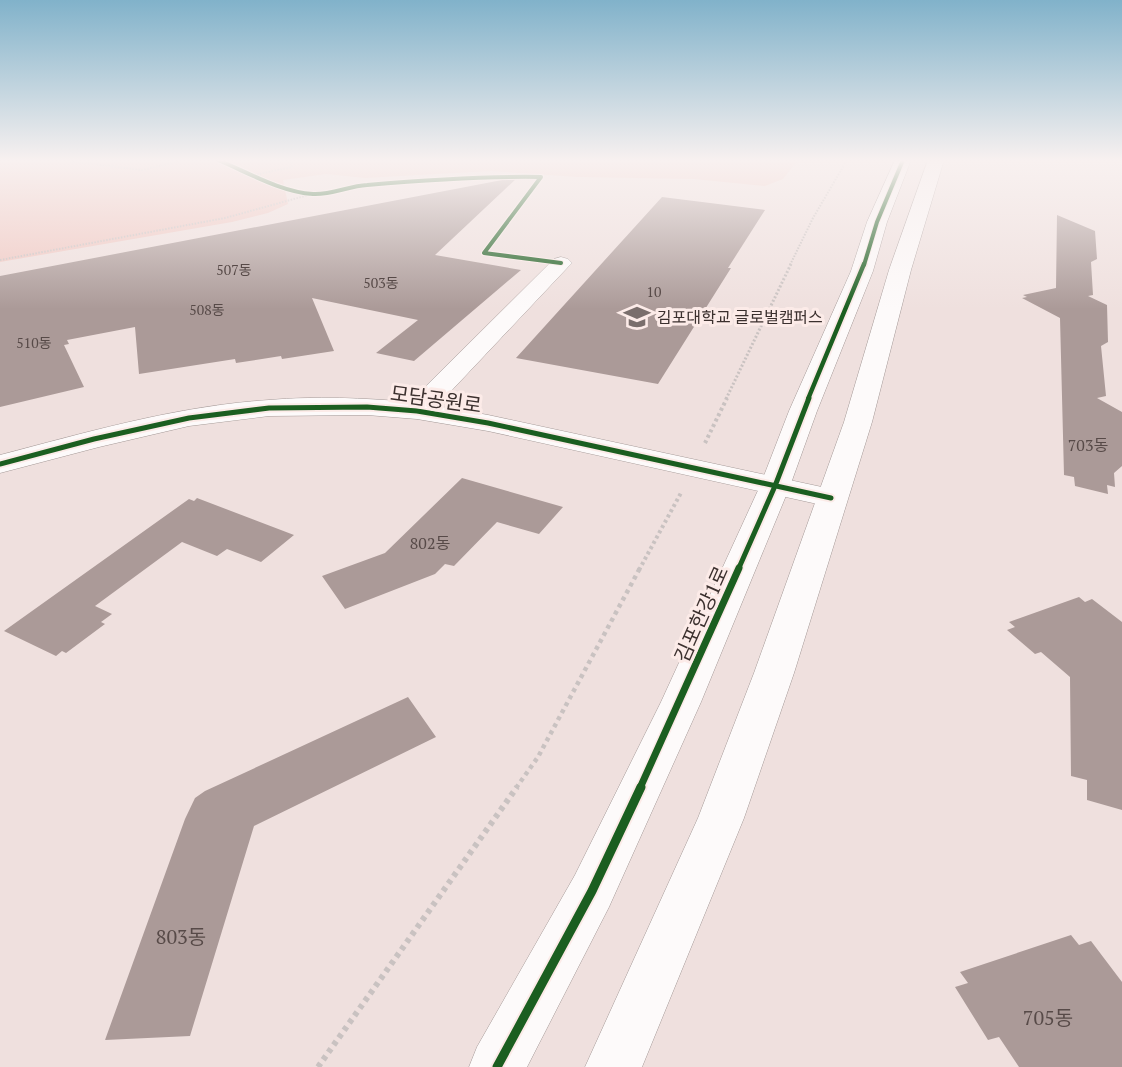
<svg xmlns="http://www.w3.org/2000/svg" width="1122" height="1067" font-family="'PT Serif','Noto Sans KR',serif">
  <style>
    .green { fill: #f0c8c2 }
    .building { fill: #ab9a98 }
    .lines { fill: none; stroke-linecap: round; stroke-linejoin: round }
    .minor-casing { stroke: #a39896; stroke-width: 1 }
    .tertiary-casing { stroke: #a39896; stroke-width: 1 }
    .path-far4 { stroke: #c9c2c1; stroke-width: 2; stroke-dasharray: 1.5 1.5; stroke-linecap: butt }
    .path-far3 { stroke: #c9c2c1; stroke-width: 3; stroke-dasharray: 2 2; stroke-linecap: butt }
    .path-far2 { stroke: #c9c2c1; stroke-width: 4; stroke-dasharray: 3 3; stroke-linecap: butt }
    .path-far1 { stroke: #c9c2c1; stroke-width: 4.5; stroke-dasharray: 4 4; stroke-linecap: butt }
    .path { stroke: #c9c2c1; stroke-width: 6; stroke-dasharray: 4.5 4.5; stroke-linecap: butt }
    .minor { fill: #fdfafa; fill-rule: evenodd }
    .tertiary { fill: #fdfafa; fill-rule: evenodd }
    .cycleway-far4-casing { stroke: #fcebe8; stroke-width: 6 }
    .cycleway-far3-casing { stroke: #fcebe8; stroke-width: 8 }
    .cycleway-far2-casing { stroke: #fcebe8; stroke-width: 9 }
    .cycleway-far1-casing { stroke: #fcebe8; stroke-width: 10 }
    .cycleway-casing { stroke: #fcebe8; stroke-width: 13 }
    .cycleway-far4 { stroke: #1b5e20; stroke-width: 4 }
    .cycleway-far3 { stroke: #1b5e20; stroke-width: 4.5 }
    .cycleway-far2 { stroke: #1b5e20; stroke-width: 5 }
    .cycleway-far1 { stroke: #1b5e20; stroke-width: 7 }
    .cycleway { stroke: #1b5e20; stroke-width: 9 }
    .labels { text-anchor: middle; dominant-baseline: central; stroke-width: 6; stroke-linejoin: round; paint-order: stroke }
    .far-number-label { font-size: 14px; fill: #574a48 }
    .far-poi-label { font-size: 16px; fill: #3b302e; stroke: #fcebe8; text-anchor: start }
    .number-label { font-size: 16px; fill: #574a48 }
    .street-label { font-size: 20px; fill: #3b302e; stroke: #fcebe8 }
    .near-number-label { font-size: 20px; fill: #574a48 }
  </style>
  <rect width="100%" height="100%" fill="#efe0de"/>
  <path class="green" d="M 0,160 L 798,160 L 783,179 L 765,186 L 694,179 L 578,177 L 491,171 L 365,178 L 326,174 L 283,180 L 288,204 L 268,213 L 232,222 L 0,262 Z"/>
  <path class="building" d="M 518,177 L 435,255 L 521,270 L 414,361 L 376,353 L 418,320 L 312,298 L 334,351 L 282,359 L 281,356 L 236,363 L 235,359 L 139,374 L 135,327 L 67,340 L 69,344 L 64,345 L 84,387 L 0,407 L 0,276 Z
    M 662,197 L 765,210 L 728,268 L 731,268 L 658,384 L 516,358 Z
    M 1057,215 L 1095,231 L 1097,259 L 1091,262 L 1093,295 L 1088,296 L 1107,305 L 1108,342 L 1101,346 L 1106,396 L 1097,398 L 1122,412 L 1122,466 L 1114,473 L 1115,487 L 1107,485 L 1108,494 L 1075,486 L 1074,477 L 1064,475 L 1060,318 L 1022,298 L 1027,297 L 1023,295 L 1056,288 Z
    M 462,478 L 563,507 L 539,534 L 497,522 L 454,566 L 445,564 L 435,574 L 345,609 L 322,576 L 385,553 Z
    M 197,498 L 294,535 L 261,562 L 227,549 L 217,556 L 182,542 L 95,606 L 112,614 L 101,622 L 105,624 L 66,653 L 62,651 L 56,656 L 4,631 L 189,499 L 194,501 Z
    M 1079,597 L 1085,602 L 1092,599 L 1122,622 L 1122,810 L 1087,800 L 1087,780 L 1071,776 L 1070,677 L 1041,652 L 1035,654 L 1007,630 L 1015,627 L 1009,622 Z
    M 408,697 L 436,737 L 254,826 L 190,1036 L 105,1040 L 185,819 L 195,798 L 205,791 Z
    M 1071,935 L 1079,945 L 1091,941 L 1122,982 L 1122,1067 L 1019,1067 L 999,1037 L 988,1040 L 955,987 L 968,983 L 960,972 Z"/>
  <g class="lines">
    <g class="minor-casing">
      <path id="minor" d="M 561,257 L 568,259 L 572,263 L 568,267 L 437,406 L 488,415 L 831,489 L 842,491 L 847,498 L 842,505 L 831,507 L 488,431 L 417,419 L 367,415 L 269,416 L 189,426 L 99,447 L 0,473 L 0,455 C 88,432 177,406 269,400 C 315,396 364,398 410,402 L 554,259 Z"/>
    </g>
    <g class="tertiary-casing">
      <path id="tertiary" d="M 895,160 L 911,160 L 887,222 L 873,271 L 817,411 L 790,486 L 701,702 L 609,907 L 527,1067 L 469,1067 L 477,1047 L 575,875 L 661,702 L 760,486 L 789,411 L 851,271 L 867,222 Z
        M 928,160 L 944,160 L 911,270 L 872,422 L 794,673 L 744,818 L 642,1067 L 585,1067 L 698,818 L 754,673 L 844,422 L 889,270 Z"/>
    </g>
    <path class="path-far4" d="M 61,160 L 142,170 L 184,160
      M 254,175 L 292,167 L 291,160
      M 0,260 L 225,218 L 312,194
      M 790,265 L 813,218 L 847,160"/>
    <path class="path-far3" d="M 726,399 L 791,264"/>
    <path class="path-far2" d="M 705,443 L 727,398
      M 639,570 L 682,491"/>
    <path class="path-far1" d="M 516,788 L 538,757 L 640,568"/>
    <path class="path" d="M 318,1067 L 517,787"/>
    <use href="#minor" class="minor"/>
    <use href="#tertiary" class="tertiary"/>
    <g class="cycleway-far4-casing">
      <path id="cycleway-far4" d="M 218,160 C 247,172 281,192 313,194 C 331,195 349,186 367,185 C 425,180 483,176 541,177 L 484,253 L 561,263
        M 864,265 L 877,222 L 903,160"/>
    </g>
    <g class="cycleway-far3-casing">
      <path id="cycleway-far3" d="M 808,399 L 864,264"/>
    </g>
    <g class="cycleway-far2-casing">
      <path id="cycleway-far2" d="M 0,464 L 94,439 L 189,418 L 269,408 L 367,407 L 417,411 L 488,423 L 831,498
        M 738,570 L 775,486 L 809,398"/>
    </g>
    <g class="cycleway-far1-casing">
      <path id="cycleway-far1" d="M 640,788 L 739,568"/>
    </g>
    <g class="cycleway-casing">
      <path id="cycleway" d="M 497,1067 L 592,891 L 641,787"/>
    </g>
    <use href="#cycleway-far4" class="cycleway-far4"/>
    <use href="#cycleway-far3" class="cycleway-far3"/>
    <use href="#cycleway-far2" class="cycleway-far2"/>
    <use href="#cycleway-far1" class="cycleway-far1"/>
    <use href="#cycleway" class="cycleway"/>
  </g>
  <linearGradient id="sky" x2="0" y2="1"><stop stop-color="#81b2ca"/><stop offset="0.52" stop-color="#f8f1f0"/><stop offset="1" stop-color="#f8f1f0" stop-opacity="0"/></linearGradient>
  <rect width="1122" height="309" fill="url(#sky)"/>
  <defs>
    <g id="university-bare" transform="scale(2.07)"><path d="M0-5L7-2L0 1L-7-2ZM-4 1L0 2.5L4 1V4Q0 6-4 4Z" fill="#7a6e6c" stroke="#fcebe8" stroke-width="2.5" paint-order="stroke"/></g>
  </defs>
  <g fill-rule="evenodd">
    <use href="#university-bare" x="637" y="317"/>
  </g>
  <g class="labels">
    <g class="far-number-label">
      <text x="234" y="269">507동</text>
      <text x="381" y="282">503동</text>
      <text x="654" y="291">10</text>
      <text x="207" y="309">508동</text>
      <text x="34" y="342">510동</text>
    </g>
    <g class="far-poi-label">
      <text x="657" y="317">김포대학교 글로벌캠퍼스</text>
    </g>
    <g class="number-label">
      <text x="1088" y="445">703동</text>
      <text x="430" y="543">802동</text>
    </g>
    <g class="street-label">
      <text transform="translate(436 399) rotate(8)">모담공원로</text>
      <text transform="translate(701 614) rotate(-66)">김포한강1로</text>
    </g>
    <g class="near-number-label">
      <text x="181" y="936">803동</text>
      <text x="1048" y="1017">705동</text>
    </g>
  </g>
</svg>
